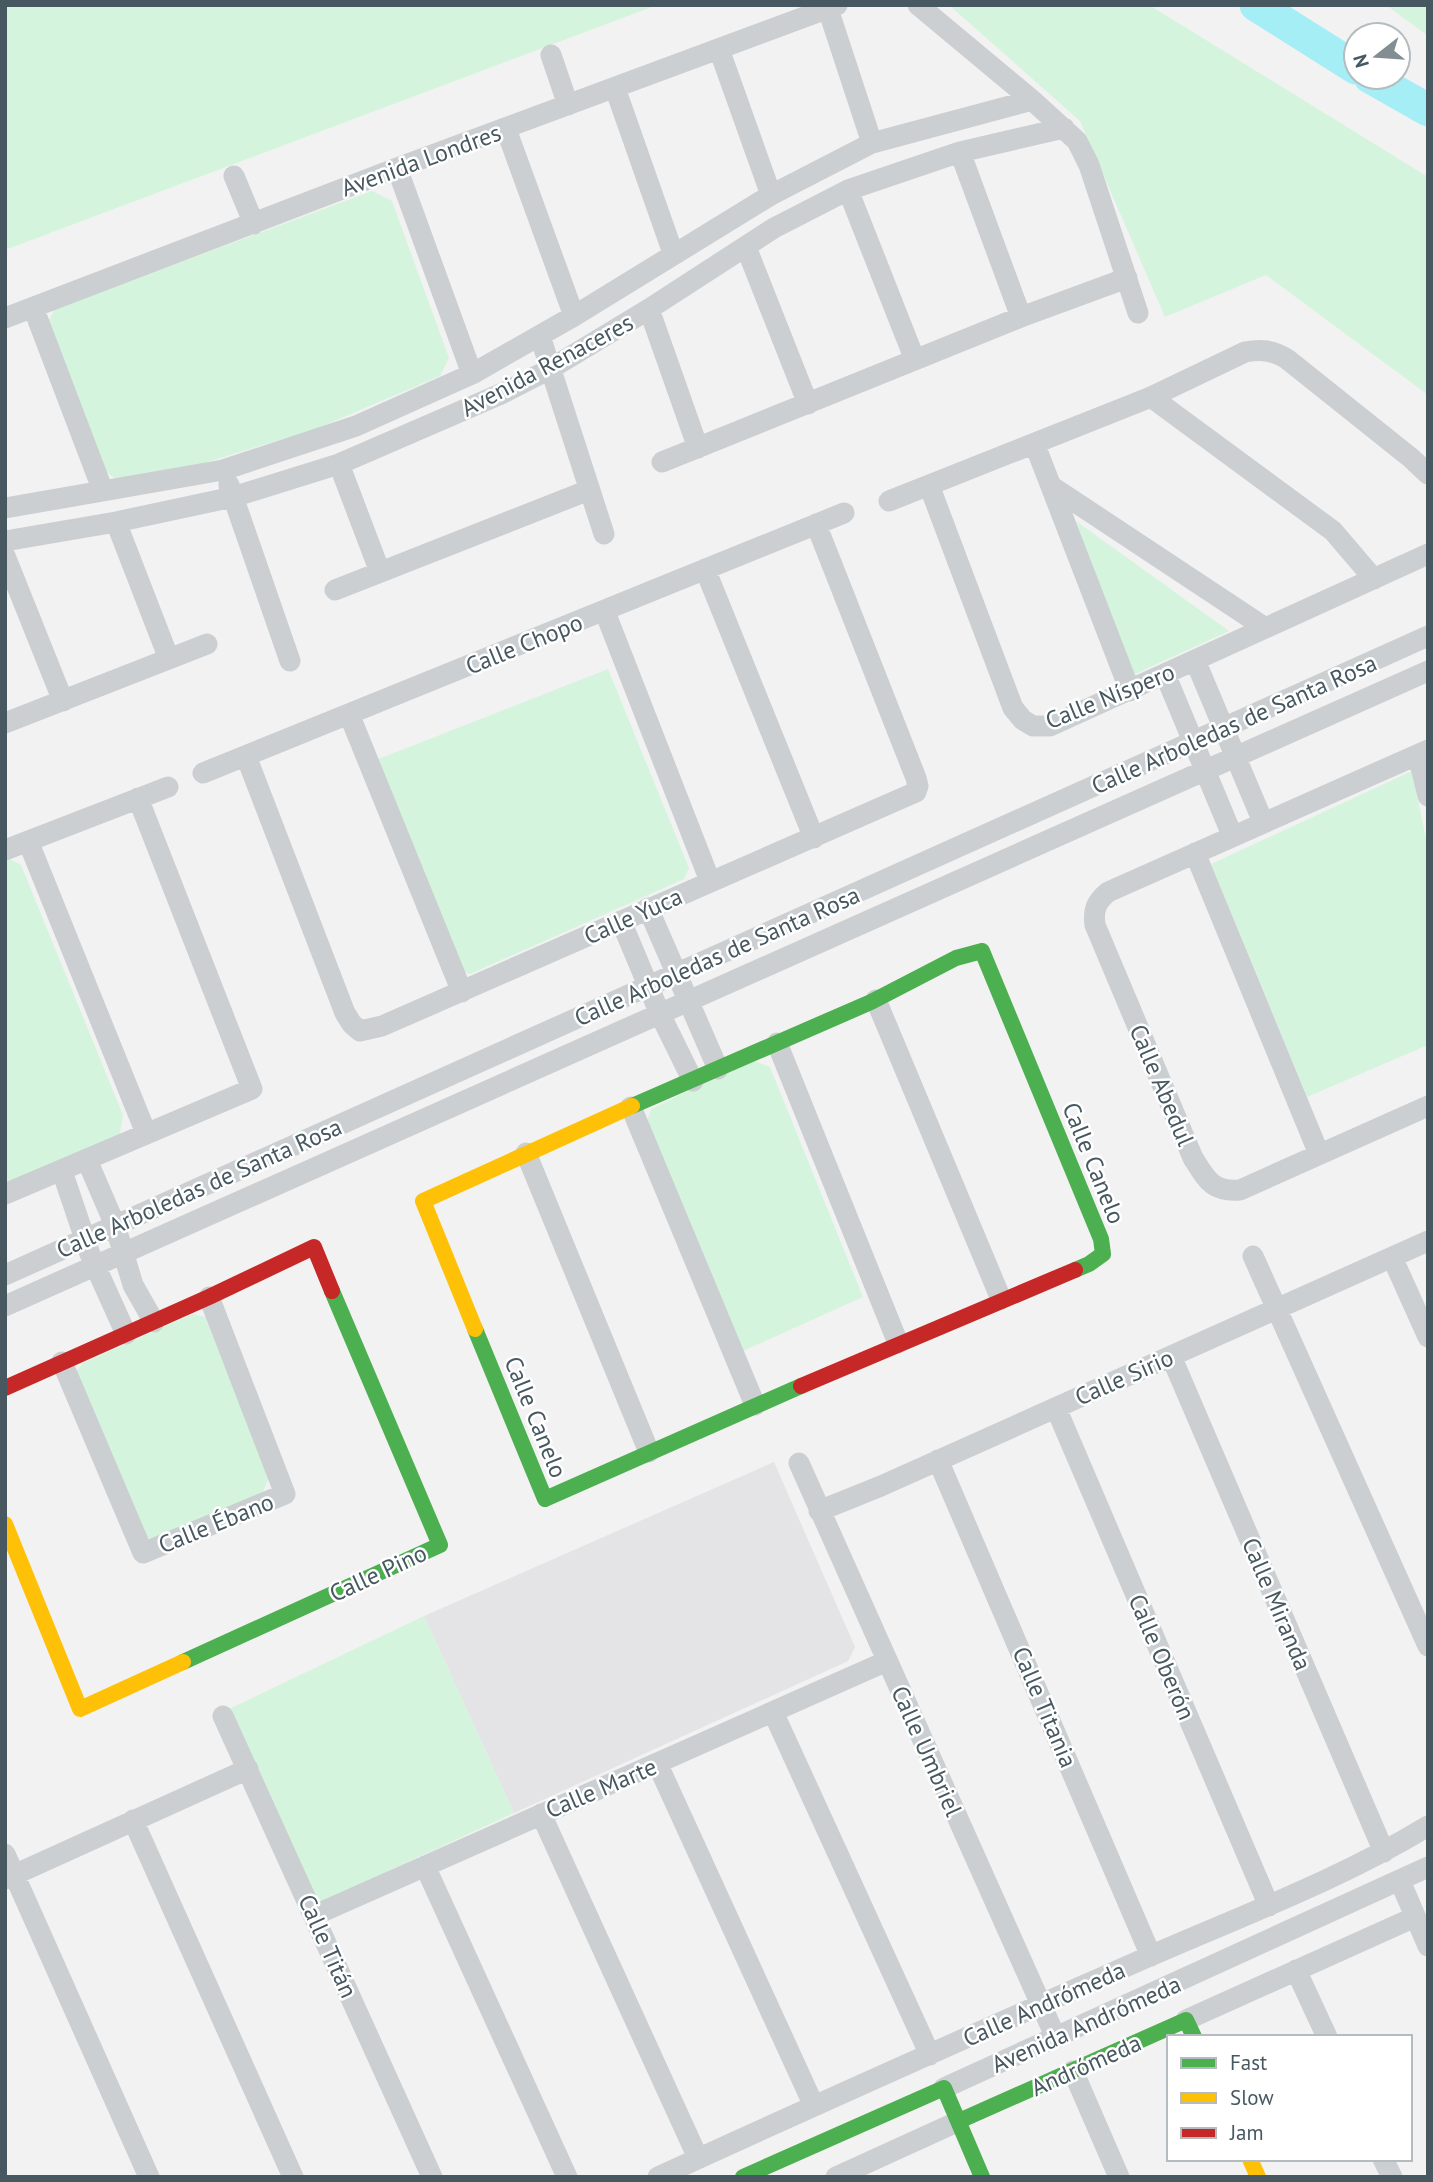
<svg xmlns="http://www.w3.org/2000/svg" width="1433" height="2182" font-family="'PT Sans',sans-serif">
  <style>
    .education { fill: #e4e3e5 }
    .green { fill: #d5f4dd }
    .lines { fill: none; stroke-linecap: round; stroke-linejoin: round }
    .river { stroke: #a5eef6; stroke-width: 33 }
    .street { stroke: #cbcfd2; stroke-width: 21 }
    .fast { stroke: #4caf50; stroke-width: 16 }
    .slow { stroke: #ffc107; stroke-width: 16 }
    .jam { stroke: #c62828; stroke-width: 16 }
    .labels { text-anchor: middle; dominant-baseline: central; stroke-width: 5; stroke-linejoin: round; paint-order: stroke }
    .street-label { font-size: 24px; fill: #475861; stroke: #fff }
  </style>
  <rect width="100%" height="100%" fill="#f3f2f2"/>
  <path class="education" d="M 774,1462 L 855,1647 L 848,1661 L 514,1813 L 424,1616 Z"/>
  <path class="green" d="M 5,5 L 657,5 L 5,250 Z
    M 949,5 L 1149,5 L 1428,177 L 1428,395 L 1266,275 L 1165,317 L 1080,121 Z
    M 1386,5 L 1428,5 L 1428,36 Z
    M 372,191 L 392,201 L 449,358 L 440,376 L 318,428 L 204,463 L 117,481 L 103,468 L 46,325 L 55,309 Z
    M 1076,521 L 1229,631 L 1133,675 Z
    M 608,669 L 689,868 L 684,879 L 470,974 L 459,970 L 376,760 Z
    M 1412,771 L 1428,848 L 1428,1045 L 1307,1097 L 1211,864 Z
    M 6,857 L 21,865 L 123,1115 L 120,1134 L 10,1182 L 5,1180 Z
    M 752,1060 L 770,1067 L 863,1297 L 743,1351 L 646,1124 L 651,1109 Z
    M 193,1314 L 205,1317 L 269,1477 L 263,1492 L 154,1540 L 138,1534 L 74,1374 L 83,1363 Z
    M 424,1616 L 514,1813 L 319,1903 L 227,1710 Z"/>
  <g class="lines">
    <path class="river" d="M 1256,5 L 1356,68
      M 1370,77 L 1428,110"/>
    <path class="street" d="M 918,5 L 1032,100 L 1077,141 L 1089,165 L 1138,313
      M 828,9 L 872,143
      M 719,49 L 771,195
      M 551,55 L 568,105
      M 615,88 L 673,253
      M 506,129 L 574,316
      M 960,152 L 1021,317
      M 397,168 L 472,374
      M 234,176 L 254,224
      M 848,190 L 915,360
      M 746,247 L 808,404
      M 33,307 L 103,491
      M 649,309 L 698,448
      M 5,318 L 397,168 L 837,5
      M 540,336 L 604,534
      M 1151,397 L 1333,531 L 1374,579
      M 1035,445 L 1130,691
      M 662,462 L 1021,317 L 1127,278
      M 339,464 L 380,572
      M 229,485 L 290,661
      M 929,485 L 1013,708 L 1023,720 L 1033,726 L 1050,726 L 1428,554
      M 1051,486 L 1264,627
      M 889,501 L 1151,397 L 1245,352 C 1261,349 1272,350 1287,359 L 1411,458 L 1428,474
      M 5,508 L 223,470 L 356,426 L 472,374 L 574,316 L 771,195 L 872,143 L 1032,100
      M 116,522 L 169,659
      M 5,541 L 116,522 L 233,497 L 339,464 L 503,393 L 550,369 L 649,309 L 774,228 L 848,190 L 960,152 L 1064,128
      M 5,556 L 63,701
      M 705,569 L 814,838
      M 335,590 L 589,490
      M 605,612 L 710,881
      M 1195,660 L 1263,822
      M 1165,674 L 1232,835
      M 349,714 L 462,992
      M 5,723 L 207,644
      M 1428,750 L 1108,892 C 1096,902 1093,910 1095,925 L 1193,1158 C 1207,1180 1212,1192 1240,1190 L 1428,1106
      M 1418,755 L 1428,796
      M 246,756 L 345,1013 L 352,1024 L 360,1031 L 382,1026 L 916,792 L 918,786 L 916,778 L 816,524
      M 203,773 L 844,513
      M 28,841 L 146,1133
      M 5,850 L 168,787
      M 1195,853 L 1319,1154
      M 648,908 L 718,1069
      M 621,921 L 660,1014 L 693,1081
      M 876,1000 L 1001,1299
      M 777,1043 L 898,1343
      M 631,1107 L 755,1405
      M 526,1153 L 649,1452
      M 87,1160 L 115,1225 L 133,1285 L 154,1322
      M 62,1171 L 90,1254 L 126,1334
      M 5,1194 L 252,1089 L 138,798
      M 1253,1256 L 1428,1646
      M 1392,1257 L 1428,1337
      M 5,1275 L 1428,636
      M 5,1306 L 1428,671
      M 1171,1356 L 1384,1852
      M 62,1362 L 143,1553 L 285,1494 L 209,1297
      M 1056,1408 L 1269,1906
      M 938,1460 L 1151,1956
      M 799,1463 L 1056,2038
      M 819,1511 L 881,1486 L 1428,1241
      M 773,1712 L 930,2055
      M 223,1716 L 432,2177
      M 657,1763 L 814,2106
      M 541,1814 L 698,2158
      M 133,1820 L 293,2177
      M 5,1854 L 149,2177
      M 425,1866 L 567,2177
      M 5,1879 L 248,1769
      M 1400,1881 L 1428,1946
      M 315,1915 L 887,1661
      M 1296,1970 L 1327,2037
      M 1186,2020 L 1415,1917
      M 1073,2071 L 1119,2177
      M 944,2088 L 1428,1867
      M 1383,2159 L 1392,2177
      M 658,2177 C 821,2102 986,2029 1150,1956 C 1244,1915 1341,1879 1428,1826
      M 836,2177 L 959,2121"/>
    <path class="fast" d="M 982,951 L 1101,1239 L 1103,1254 L 1089,1264 L 1075,1270
      M 632,1106 L 871,1002 L 956,958 L 982,951
      M 475,1329 L 545,1499 L 801,1386
      M 183,1662 L 440,1545 L 332,1291
      M 959,2121 L 1186,2020 L 1194,2037
      M 743,2177 L 944,2088 L 982,2177"/>
    <path class="slow" d="M 475,1329 L 423,1201 L 632,1106
      M 5,1524 L 80,1709 L 183,1662
      M 1250,2159 L 1258,2177"/>
    <path class="jam" d="M 801,1386 L 1075,1270
      M 5,1388 L 209,1297 L 314,1247 L 332,1291"/>
  </g>
  <g class="labels">
    <g class="street-label">
      <text transform="translate(421 160) rotate(-20)">Avenida Londres</text>
      <text transform="translate(547 365) rotate(-28)">Avenida Renaceres</text>
      <text transform="translate(524 644) rotate(-22)">Calle Chopo</text>
      <text transform="translate(1110 696) rotate(-22)">Calle Níspero</text>
      <text transform="translate(1234 724) rotate(-24)">Calle Arboledas de Santa Rosa</text>
      <text transform="translate(633 916) rotate(-24)">Calle Yuca</text>
      <text transform="translate(717 956) rotate(-24)">Calle Arboledas de Santa Rosa</text>
      <text transform="translate(1162 1085) rotate(67)">Calle Abedul</text>
      <text transform="translate(1094 1163) rotate(68)">Calle Canelo</text>
      <text transform="translate(199 1188) rotate(-24)">Calle Arboledas de Santa Rosa</text>
      <text transform="translate(1124 1377) rotate(-24)">Calle Sirio</text>
      <text transform="translate(536 1417) rotate(68)">Calle Canelo</text>
      <text transform="translate(216 1523) rotate(-22)">Calle Ébano</text>
      <text transform="translate(378 1573) rotate(-25)">Calle Pino</text>
      <text transform="translate(1277 1604) rotate(67)">Calle Miranda</text>
      <text transform="translate(1162 1657) rotate(67)">Calle Oberón</text>
      <text transform="translate(1045 1707) rotate(67)">Calle Titania</text>
      <text transform="translate(927 1751) rotate(66)">Calle Umbriel</text>
      <text transform="translate(601 1788) rotate(-23)">Calle Marte</text>
      <text transform="translate(328 1946) rotate(66)">Calle Titán</text>
      <text transform="translate(1044 2004) rotate(-24)">Calle Andrómeda</text>
      <text transform="translate(1086 2024) rotate(-24)">Avenida Andrómeda</text>
      <text transform="translate(1086 2065) rotate(-24)">Andrómeda</text>
    </g>
  </g>
  <rect width="1433" height="2182" fill="none" stroke="#475861" stroke-width="14"/>
  <rect x="1167" y="2035" width="245" height="126" fill="#ffffff" stroke="#b5bcc0" stroke-width="2"/>
  <rect x="1181" y="2058" width="35" height="10" fill="#4caf50" stroke="#b5bcc0" stroke-width="2"/>
  <text x="1230" y="2070" font-size="21" fill="#475861">Fast</text>
  <rect x="1181" y="2093" width="35" height="10" fill="#ffc107" stroke="#b5bcc0" stroke-width="2"/>
  <text x="1230" y="2105" font-size="21" fill="#475861">Slow</text>
  <rect x="1181" y="2128" width="35" height="10" fill="#c62828" stroke="#b5bcc0" stroke-width="2"/>
  <text x="1230" y="2140" font-size="21" fill="#475861">Jam</text>
  <g transform="translate(1377 56) rotate(253)"><circle r="33" fill="#ffffff" stroke="#b5bcc0" stroke-width="2"/>
  <path d="M0-5L12 26L0 18L-12 26Z" fill="#838e94"/>
  <text y="-10" font-size="19" font-weight="bold" text-anchor="middle" fill="#475861">N</text>
  </g>
</svg>
